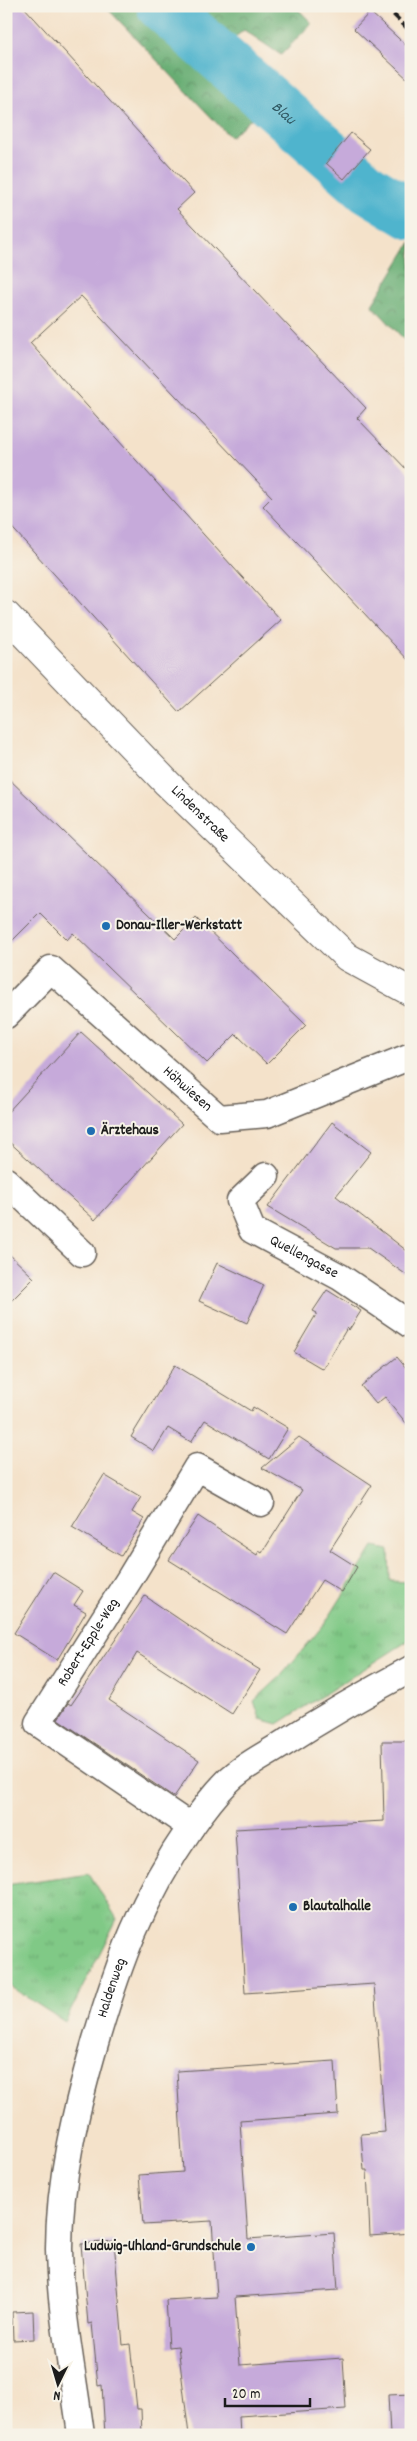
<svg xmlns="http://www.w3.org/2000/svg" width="417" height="2441" font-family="Dekko,sans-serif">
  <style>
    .grass { fill: url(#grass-tufts); stroke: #4e7251 }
    .forest { fill: url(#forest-crowns); stroke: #426448 }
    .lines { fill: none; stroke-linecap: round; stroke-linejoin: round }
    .river { stroke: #4fb4cd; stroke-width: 51 }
    .building { fill: #c6aada }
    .street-casing { stroke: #686159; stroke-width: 29 }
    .secondary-casing { stroke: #686159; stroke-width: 30 }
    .street { stroke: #fff; stroke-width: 26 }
    .secondary { stroke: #fff; stroke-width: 28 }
    .rail { stroke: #1c1c1c; stroke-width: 4; stroke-dasharray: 8 4; stroke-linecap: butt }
    .poi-dot { fill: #1f6fb2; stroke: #f7f3e8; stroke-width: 2 }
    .labels { text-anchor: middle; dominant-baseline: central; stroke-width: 4; stroke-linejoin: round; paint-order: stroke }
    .street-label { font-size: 15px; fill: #1c1c1c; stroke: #f7f3e8 }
    .poi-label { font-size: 15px; font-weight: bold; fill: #1c1c1c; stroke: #f7f3e8; text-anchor: start }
    .water-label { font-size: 16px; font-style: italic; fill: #305963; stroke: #f7f3e8 }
  </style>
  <defs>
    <pattern id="grass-tufts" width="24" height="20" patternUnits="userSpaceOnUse" patternTransform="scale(1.25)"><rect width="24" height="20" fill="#80c986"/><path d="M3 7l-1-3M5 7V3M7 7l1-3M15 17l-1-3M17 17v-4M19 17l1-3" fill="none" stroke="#6eac73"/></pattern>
    <pattern id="forest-crowns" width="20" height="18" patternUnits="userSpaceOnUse" patternTransform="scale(1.25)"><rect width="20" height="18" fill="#68ad73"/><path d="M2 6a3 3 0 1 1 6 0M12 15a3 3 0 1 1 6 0" fill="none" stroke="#558c5e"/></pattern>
  </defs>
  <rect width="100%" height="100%" fill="#f7f3e8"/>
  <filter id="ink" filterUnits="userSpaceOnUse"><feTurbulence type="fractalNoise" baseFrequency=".02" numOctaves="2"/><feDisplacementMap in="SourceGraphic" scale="10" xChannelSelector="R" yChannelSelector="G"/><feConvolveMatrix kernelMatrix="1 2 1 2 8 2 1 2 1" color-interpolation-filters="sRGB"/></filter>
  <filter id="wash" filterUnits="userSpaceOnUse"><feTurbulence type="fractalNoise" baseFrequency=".0096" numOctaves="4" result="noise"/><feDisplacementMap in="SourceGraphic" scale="20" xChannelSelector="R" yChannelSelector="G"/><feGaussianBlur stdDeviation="1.12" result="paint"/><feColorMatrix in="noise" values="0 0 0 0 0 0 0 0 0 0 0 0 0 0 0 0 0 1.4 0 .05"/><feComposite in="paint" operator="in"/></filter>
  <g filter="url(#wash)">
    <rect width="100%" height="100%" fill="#f4e2ca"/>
    <path class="grass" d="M 373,1547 L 389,1550 L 390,1581 L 411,1582 L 411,1639 L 278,1724 L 260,1719 L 254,1701 L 280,1677 L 326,1622 Z
      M 89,1873 L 117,1919 L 65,2022 L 6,1984 L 6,1885 Z"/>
    <path class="forest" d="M 105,6 L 295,6 L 312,23 L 281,55 L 244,30 L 228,43 L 285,90 L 230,137 Z
      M 411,242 L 411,347 L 372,305 Z"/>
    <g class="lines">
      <path class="river" id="s1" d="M 162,6 L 368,188 L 411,214"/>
    </g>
    <g id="blocks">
      <path class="building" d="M 6,6 L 23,6 L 194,193 L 177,209 L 366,408 L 357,418 L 411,474 L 411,663 L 263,506 L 272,497 L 81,296 L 30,343 L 281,620 L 179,712 L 6,521 Z
        M 370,12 L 411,50 L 411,82 L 354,29 Z
        M 351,133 L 370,149 L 344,179 L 326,163 Z
        M 6,776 L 175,939 L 196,918 L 306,1025 L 267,1064 L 236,1034 L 207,1063 L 73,933 L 67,940 L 40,913 L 6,947 Z
        M 81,1032 L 182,1124 L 95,1220 L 6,1139 L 6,1114 Z
        M 332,1122 L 371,1152 L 336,1196 L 411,1254 L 411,1278 L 368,1248 L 336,1248 L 268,1207 Z
        M 6,1251 L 34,1278 L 6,1306 Z
        M 217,1263 L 264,1285 L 247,1323 L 199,1301 Z
        M 327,1290 L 361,1311 L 349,1330 L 347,1328 L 323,1369 L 294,1352 L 317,1313 L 313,1311 Z
        M 397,1357 L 411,1374 L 411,1429 L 385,1397 L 376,1404 L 361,1386 Z
        M 175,1365 L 251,1411 L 253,1407 L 288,1428 L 269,1459 L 205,1420 L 191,1442 L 168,1428 L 154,1451 L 131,1437 Z
        M 299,1437 L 372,1485 L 330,1550 L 357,1567 L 342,1592 L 322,1580 L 287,1634 L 169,1560 L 198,1516 L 257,1555 L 259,1551 L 262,1553 L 302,1490 L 262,1468 Z
        M 104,1475 L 141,1497 L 132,1512 L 144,1519 L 121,1556 L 72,1527 Z
        M 53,1572 L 83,1591 L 74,1605 L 86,1612 L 57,1660 L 14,1633 Z
        M 145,1596 L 210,1640 L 260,1670 L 232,1714 L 137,1653 L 109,1700 L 199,1760 L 174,1797 L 58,1719 L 68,1703 L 71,1705 Z
        M 382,1741 L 411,1741 L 411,2233 L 370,2236 L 367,2170 L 364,2170 L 361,2134 L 385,2132 L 374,1984 L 245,1993 L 235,1829 L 384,1821 Z
        M 335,2061 L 338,2114 L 240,2121 L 248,2239 L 334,2233 L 338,2290 L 235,2297 L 240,2365 L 343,2358 L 346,2409 L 239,2416 L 240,2435 L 189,2435 L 178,2346 L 169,2347 L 166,2300 L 217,2297 L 212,2221 L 143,2225 L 139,2175 L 183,2172 L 177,2071 Z
        M 114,2241 L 123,2345 L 130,2344 L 137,2409 L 141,2409 L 142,2435 L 105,2435 L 102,2385 L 98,2386 L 92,2323 L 88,2324 L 81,2244 Z
        M 33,2311 L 34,2339 L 13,2340 L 12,2312 Z
        M 411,2394 L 411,2435 L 390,2435 L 388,2395 Z"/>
    </g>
  </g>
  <g filter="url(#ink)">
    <use href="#blocks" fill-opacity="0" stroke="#686159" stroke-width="1"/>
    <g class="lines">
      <g class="street-casing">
        <g id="street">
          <path id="s2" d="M 6,1015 L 51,969 L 219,1118 L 267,1114 L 411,1056"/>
          <path id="s3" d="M 266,1176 L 240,1201 L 252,1230 L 340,1277 L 411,1325"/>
          <path d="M 6,1181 L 82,1253"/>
          <path id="s4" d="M 191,1827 L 38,1723 L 130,1578 L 197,1467 L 261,1503"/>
          <path id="s5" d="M 81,2435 C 73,2373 60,2311 59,2249 C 59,2179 76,2109 95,2043 C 119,1961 142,1898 191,1827 C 202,1811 214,1795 228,1781 C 243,1766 264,1756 281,1745 C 323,1718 366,1693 411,1669"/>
        </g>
      </g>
      <g class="secondary-casing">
        <g id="secondary">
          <path id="s6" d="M 6,615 L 167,783 L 347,957 L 411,992"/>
        </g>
      </g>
      <use href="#street" class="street"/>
      <use href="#secondary" class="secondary"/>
      <path class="rail" d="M 385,6 L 411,32"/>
    </g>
  </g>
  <g class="poi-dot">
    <circle cx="106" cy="926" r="5"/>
    <circle cx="91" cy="1131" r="5"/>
    <circle cx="293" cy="1907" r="5"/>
    <circle cx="251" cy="2247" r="5"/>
  </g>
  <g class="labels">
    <g class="street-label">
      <text stroke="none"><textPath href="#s6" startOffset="278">Lindenstraße</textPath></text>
      <text stroke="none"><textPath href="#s2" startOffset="246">Höhwiesen</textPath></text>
      <text stroke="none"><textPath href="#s3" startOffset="126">Quellengasse</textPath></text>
      <text stroke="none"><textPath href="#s4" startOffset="280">Robert-Epple-Weg</textPath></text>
      <text stroke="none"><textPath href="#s5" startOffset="455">Haldenweg</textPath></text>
    </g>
    <g class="poi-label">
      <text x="116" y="926">Donau-Iller-Werkstatt</text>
      <text x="101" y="1131">Ärztehaus</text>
      <text x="303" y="1907">Blautalhalle</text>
      <text x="241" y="2247" text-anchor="end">Ludwig-Uhland-Grundschule</text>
    </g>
    <g class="water-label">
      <text stroke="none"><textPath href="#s1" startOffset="162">Blau</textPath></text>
    </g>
  </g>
  <rect width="417" height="2441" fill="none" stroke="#f7f3e8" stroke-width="25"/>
  <g transform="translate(58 2384) rotate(185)" stroke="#f7f3e8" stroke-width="4" paint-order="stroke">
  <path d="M0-4L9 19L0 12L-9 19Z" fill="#1c1c1c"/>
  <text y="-8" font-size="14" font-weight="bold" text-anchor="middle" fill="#1c1c1c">N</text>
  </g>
  <path d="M225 2398v8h85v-8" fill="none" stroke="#1c1c1c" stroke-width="2.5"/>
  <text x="232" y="2398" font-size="15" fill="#1c1c1c" stroke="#f7f3e8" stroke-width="4" paint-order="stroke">20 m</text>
</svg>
